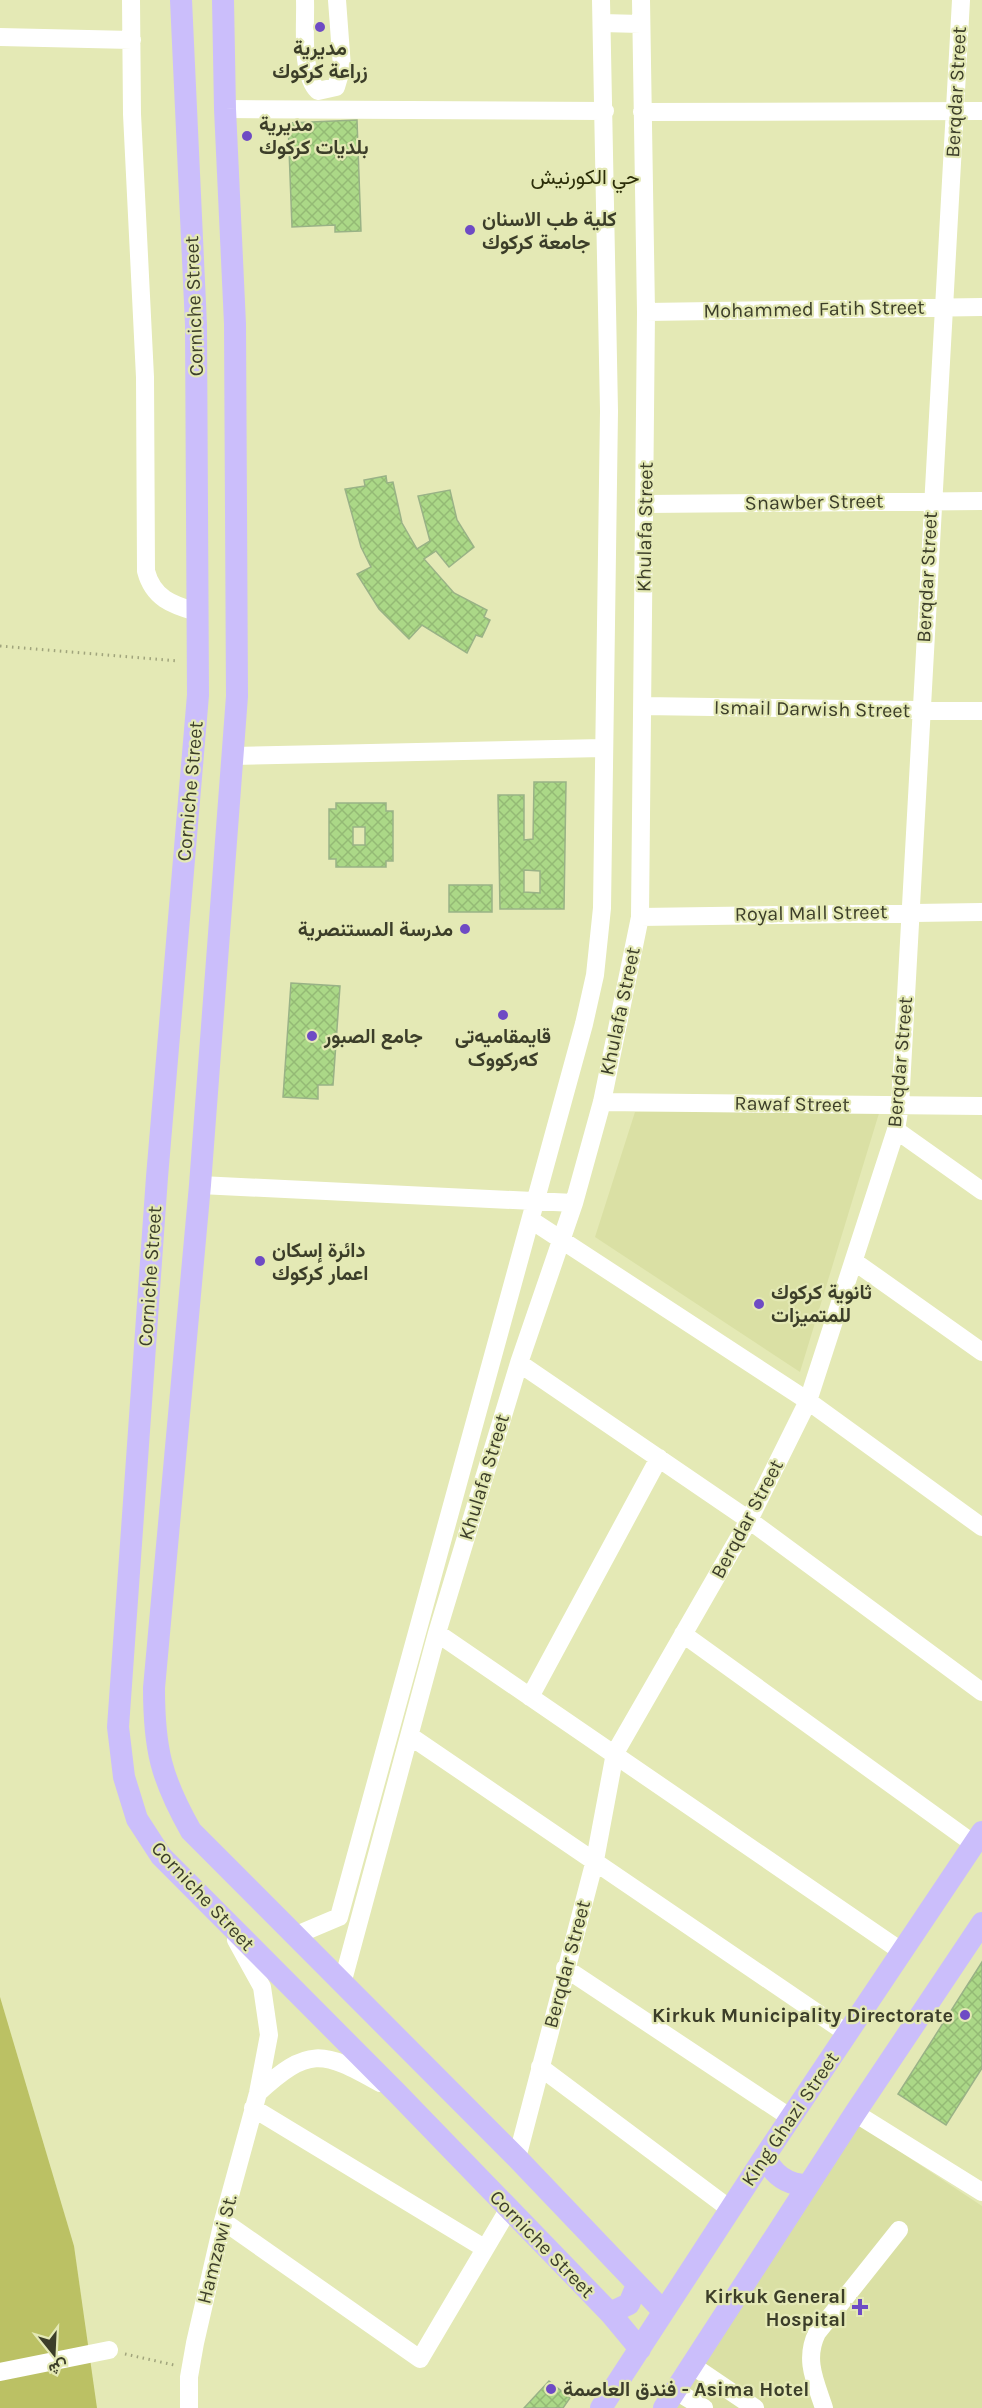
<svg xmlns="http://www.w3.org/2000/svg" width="982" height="2408" font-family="Karla,Vazirmatn,sans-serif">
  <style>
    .built { fill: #dae0a4 }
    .water { fill: #bbc164 }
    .building { fill: url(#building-cross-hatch); stroke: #99b286; stroke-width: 1.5; fill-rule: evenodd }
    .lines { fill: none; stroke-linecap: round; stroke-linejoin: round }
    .path { stroke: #a0a47c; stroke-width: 3; stroke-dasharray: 1.5 4.5; stroke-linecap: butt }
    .minor { stroke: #fff; stroke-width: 18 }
    .major { stroke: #cbbefb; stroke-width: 22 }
    .poi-dot { fill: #6e4bc4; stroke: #e4e9b5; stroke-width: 2 }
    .labels { text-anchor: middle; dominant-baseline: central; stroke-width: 4.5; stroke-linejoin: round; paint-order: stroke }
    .poi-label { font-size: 20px; font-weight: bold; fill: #3c3e29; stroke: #e4e9b5; text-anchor: start }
    .street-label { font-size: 20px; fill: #3c3e29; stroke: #e4e9b5 }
    .neighbourhood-label { font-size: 21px; fill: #2b2d08; stroke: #e4e9b5 }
  </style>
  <defs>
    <pattern id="building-cross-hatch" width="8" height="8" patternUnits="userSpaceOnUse" patternTransform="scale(1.5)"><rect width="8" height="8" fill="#abd887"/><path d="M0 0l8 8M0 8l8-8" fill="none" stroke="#94ba75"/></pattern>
  </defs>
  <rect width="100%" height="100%" fill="#e4e9b5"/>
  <path class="built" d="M 880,1110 L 800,1372 L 595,1237 L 635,1112 Z
    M 857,2123 L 982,2206 L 982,2408 L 673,2408 Z"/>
  <path class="water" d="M 0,1997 L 74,2246 L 97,2408 L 0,2408 Z"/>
  <path class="building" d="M 357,120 L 361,231 L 335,232 L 335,225 L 292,227 L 288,123 Z
    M 386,476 L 387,483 L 393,482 L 402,523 L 417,549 L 430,541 L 418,496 L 450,490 L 457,520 L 474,547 L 449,567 L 436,551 L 424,559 L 454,593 L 487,610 L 484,617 L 490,620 L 482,637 L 476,635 L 467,653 L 422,625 L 409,639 L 379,609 L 357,574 L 371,567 L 361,547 L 345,489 L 365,486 L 364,480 Z
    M 534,782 L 566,782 L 564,909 L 500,909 L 498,795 L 524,795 L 524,840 L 533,839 ZM 524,870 L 540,871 L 540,893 L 524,892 Z
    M 336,803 L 386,803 L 386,811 L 393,811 L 393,861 L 386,861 L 386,867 L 336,867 L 336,859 L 329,859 L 329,809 L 336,809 ZM 353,827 L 365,827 L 365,845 L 353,845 Z
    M 449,885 L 492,885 L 492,912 L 449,912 Z
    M 291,983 L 340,986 L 333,1085 L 318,1085 L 318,1099 L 283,1097 Z
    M 982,1962 L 982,2068 L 946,2125 L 898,2094 Z
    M 549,2381 L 570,2398 L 563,2408 L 524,2408 Z"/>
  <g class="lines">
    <path class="path" d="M 0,646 L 178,661
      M 125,2354 L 174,2365"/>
    <path class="minor" d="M 131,0 L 132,114 L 145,377 L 146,571 C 153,598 172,605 197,612
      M 305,0 C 306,25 300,73 318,91 L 336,87 L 342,67 L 337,0
      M 602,23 L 641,24
      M 0,37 L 132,40
      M 225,109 L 605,111
      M 642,112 L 982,111
      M 646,312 L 982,307
      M 645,504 L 982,501
      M 643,706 L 982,711
      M 232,756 L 603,748
      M 640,917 L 982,912
      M 602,1102 L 982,1106
      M 896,1130 L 982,1191
      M 200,1185 L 574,1203
      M 531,1220 L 808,1401 L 982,1527
      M 855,1262 L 982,1352
      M 519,1363 L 749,1520 L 982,1692
      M 437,1633 L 901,1951
      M 683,1634 L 974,1844
      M 530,1697 L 659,1458
      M 410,1736 L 848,2034
      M 294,1936 L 339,1917 L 584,1024 L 595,975 L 602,908 L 609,411 L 601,0
      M 565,1968 L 791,2118
      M 342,1984 L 437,1633 L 519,1363 L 574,1203 L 602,1102 L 640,917 L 646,312 L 641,0
      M 540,2067 L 730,2209
      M 258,2093 C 308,2047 322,2050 380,2083
      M 253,2108 L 484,2248
      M 855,2113 L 982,2192
      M 517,2158 L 595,1860 L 615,1753 L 749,1520 L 808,1401 L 896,1130 L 900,1105 L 961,0
      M 223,2221 L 420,2359 L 508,2210
      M 693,2366 L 755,2408
      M 0,2372 L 109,2350
      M 676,2391 L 704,2408
      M 189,2408 L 189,2377 L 195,2343 L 223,2221 L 258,2093 L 269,2035 L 262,1987 L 236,1940
      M 824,2408 C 815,2381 804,2359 817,2333 L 899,2230"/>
    <path class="major" d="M 181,0 L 196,325 L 198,695 L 157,1177 L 118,1727 L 124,1777 L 137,1819 L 161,1856 L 396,2092 L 610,2313 L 640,2349
      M 223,0 L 225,109 L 235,324 L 237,696 L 200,1185 L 154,1688 C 154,1749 161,1778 191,1831 L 517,2158 L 663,2311
      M 765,2156 C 773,2175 787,2185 808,2185
      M 610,2313 L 629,2304 L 637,2285
      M 601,2408 L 765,2156 L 982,1832
      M 664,2408 L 855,2113 L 982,1923"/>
  </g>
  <g class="poi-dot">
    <circle cx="320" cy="27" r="6"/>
    <circle cx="247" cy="136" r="6"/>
    <circle cx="470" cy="230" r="6"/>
    <circle cx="465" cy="929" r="6"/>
    <circle cx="503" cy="1015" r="6"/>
    <circle cx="312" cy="1036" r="6"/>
    <circle cx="260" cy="1261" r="6"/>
    <circle cx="759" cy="1304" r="6"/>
    <circle cx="965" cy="2015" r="6"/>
    <path d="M857 2298h6v6h6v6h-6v6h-6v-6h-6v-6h6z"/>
    <circle cx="551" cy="2389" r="6"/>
  </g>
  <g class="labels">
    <g class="poi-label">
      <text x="320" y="48" text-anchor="middle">مديرية<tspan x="320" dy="23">زراعة كركوك</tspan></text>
      <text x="259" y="124">مديرية<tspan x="259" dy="23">بلديات كركوك</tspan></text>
      <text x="482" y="219">كلية طب الاسنان<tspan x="482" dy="23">جامعة كركوك</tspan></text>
      <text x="453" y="929" text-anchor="end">مدرسة المستنصرية</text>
      <text x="324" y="1036">جامع الصبور</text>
      <text x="503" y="1036" text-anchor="middle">قایمقامیەتی<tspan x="503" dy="23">کەرکووک</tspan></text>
      <text x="272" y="1250">دائرة إسكان<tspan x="272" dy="23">اعمار كركوك</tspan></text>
      <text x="771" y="1292">ثانوية كركوك<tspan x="771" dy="23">للمتميزات</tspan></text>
      <text x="953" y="2015" text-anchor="end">Kirkuk Municipality Directorate</text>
      <text x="846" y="2296" text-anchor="end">Kirkuk General<tspan x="846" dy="23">Hospital</tspan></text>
      <text x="563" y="2389">فندق العاصمة - Asima Hotel</text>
    </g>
    <g class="street-label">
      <text transform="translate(956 92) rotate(-87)">Berqdar Street</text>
      <text transform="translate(194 306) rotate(-92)">Corniche Street</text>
      <text transform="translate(814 309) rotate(-1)">Mohammed Fatih Street</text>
      <text transform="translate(814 502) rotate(-1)">Snawber Street</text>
      <text transform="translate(645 527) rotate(-89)">Khulafa Street</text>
      <text transform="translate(927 577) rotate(-87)">Berqdar Street</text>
      <text transform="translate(812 709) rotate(1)">Ismail Darwish Street</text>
      <text transform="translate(190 791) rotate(-85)">Corniche Street</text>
      <text transform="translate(811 913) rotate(-1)">Royal Mall Street</text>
      <text transform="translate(620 1011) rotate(-78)">Khulafa Street</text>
      <text transform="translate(900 1062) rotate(-85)">Berqdar Street</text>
      <text transform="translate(792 1104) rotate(1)">Rawaf Street</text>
      <text transform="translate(150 1276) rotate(-86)">Corniche Street</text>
      <text transform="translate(484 1477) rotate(-73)">Khulafa Street</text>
      <text transform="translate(747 1519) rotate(-62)">Berqdar Street</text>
      <text transform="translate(203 1896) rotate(47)">Corniche Street</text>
      <text transform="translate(567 1964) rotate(-75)">Berqdar Street</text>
      <text transform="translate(790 2119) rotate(-56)">King Ghazi Street</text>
      <text transform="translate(542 2244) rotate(46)">Corniche Street</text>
      <text transform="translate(217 2249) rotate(-76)">Hamzawi St.</text>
    </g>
    <g class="neighbourhood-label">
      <text x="585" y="177">حي الكورنيش</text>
    </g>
  </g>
  <g transform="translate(54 2354) rotate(162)" stroke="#e4e9b5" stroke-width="4.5" paint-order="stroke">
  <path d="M0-4.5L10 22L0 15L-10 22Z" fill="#3c3e29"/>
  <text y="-9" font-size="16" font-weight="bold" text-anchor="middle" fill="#3c3e29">ش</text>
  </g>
</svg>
